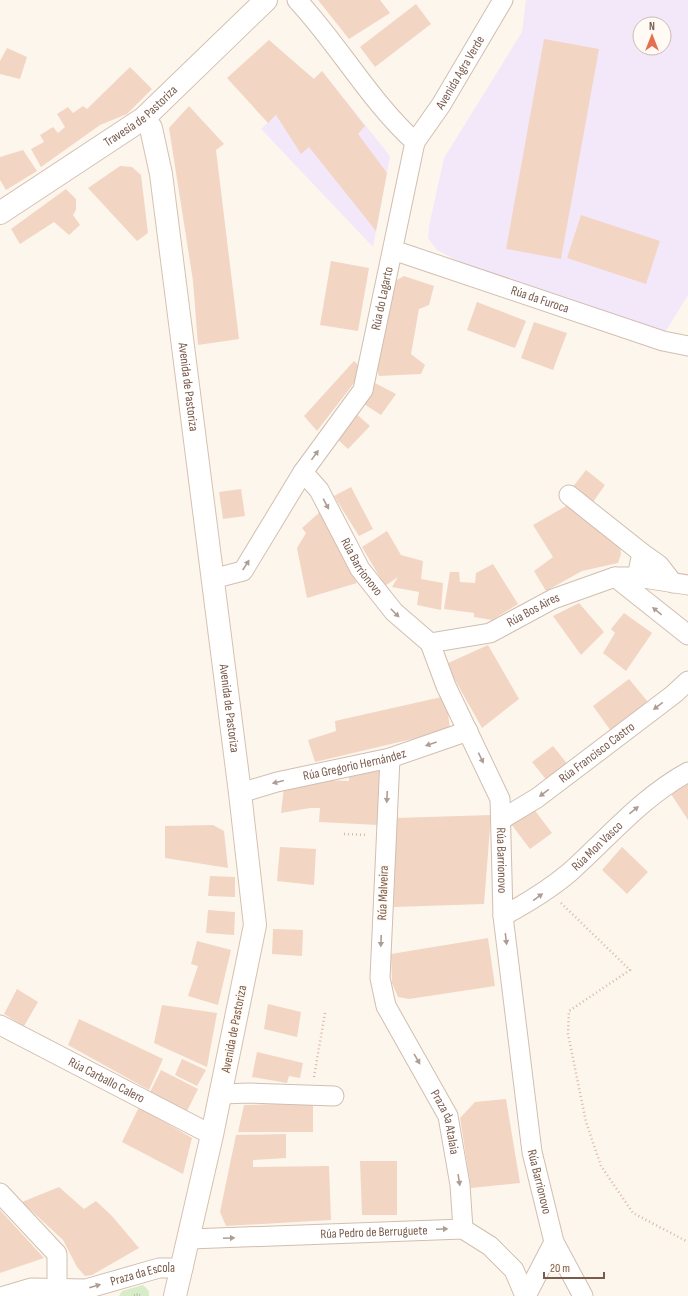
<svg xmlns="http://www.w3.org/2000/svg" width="688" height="1296" font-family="'Sofia Sans Condensed',sans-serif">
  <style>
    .education { fill: #f3e8fa; fill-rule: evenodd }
    .park { fill: url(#park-tufts) }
    .building { fill: #f3d5c3 }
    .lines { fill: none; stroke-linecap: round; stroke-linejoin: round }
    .street-casing { stroke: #d1beb0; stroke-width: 21 }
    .secondary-casing { stroke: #d6c0b0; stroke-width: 24 }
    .path { stroke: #d9b8a5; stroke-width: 2.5; stroke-dasharray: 1 3; stroke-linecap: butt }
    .street { stroke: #fff; stroke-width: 19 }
    .secondary { stroke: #fff; stroke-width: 22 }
    .oneway { fill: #af9d94 }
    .labels { text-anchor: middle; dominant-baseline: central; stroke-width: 3; stroke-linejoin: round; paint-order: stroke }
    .street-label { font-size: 13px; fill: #7a5c4d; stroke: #fffaf3 }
  </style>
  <defs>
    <pattern id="park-tufts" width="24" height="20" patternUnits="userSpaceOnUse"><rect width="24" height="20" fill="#d8ecc9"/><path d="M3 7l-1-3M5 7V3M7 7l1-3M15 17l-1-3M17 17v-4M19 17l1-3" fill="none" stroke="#b4c2a5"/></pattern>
  </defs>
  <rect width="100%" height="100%" fill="#fdf6ec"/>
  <path class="education" d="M 526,0 L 688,0 L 688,295 L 664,334 L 479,272 L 437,250 L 428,238 L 429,226 L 444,158 L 522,32 ZM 640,24 L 664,24 L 664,48 L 640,48 Z
    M 322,71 L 390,156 L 373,247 L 261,129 Z"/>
  <path class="park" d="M 143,1285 L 149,1291 L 149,1296 L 119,1296 L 122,1291 Z"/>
  <path class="building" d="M 318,0 L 380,0 L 390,13 L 349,39 Z
    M 416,4 L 431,24 L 375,67 L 360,47 Z
    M 544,39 L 599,49 L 561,259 L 506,249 Z
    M 269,40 L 314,79 L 322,71 L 365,126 L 358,134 L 387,173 L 376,231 L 309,147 L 301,154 L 276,115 L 268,123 L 227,78 Z
    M 7,48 L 27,57 L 20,79 L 0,74 L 0,61 Z
    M 130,67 L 152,89 L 127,114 L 100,125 L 41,167 L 31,149 L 44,142 L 40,135 L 53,127 L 58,133 L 65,127 L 57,114 L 68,107 L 73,113 L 83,106 L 87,109 Z
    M 189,106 L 224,144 L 216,150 L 239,339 L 198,345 L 193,281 L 169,128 Z
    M 23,150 L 37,171 L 6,190 L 0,180 L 0,157 Z
    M 120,166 L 132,167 L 141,175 L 148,233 L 137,241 L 88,188 Z
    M 66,189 L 76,199 L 76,210 L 73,215 L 80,225 L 69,235 L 54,222 L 20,244 L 11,229 Z
    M 581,215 L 660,241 L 646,284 L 567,258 Z
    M 331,261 L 369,268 L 358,331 L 320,325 Z
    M 404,276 L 434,286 L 429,305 L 419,309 L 411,354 L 425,365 L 421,374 L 379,376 L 375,363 L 395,281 Z
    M 477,302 L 526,321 L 515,348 L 467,330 Z
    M 534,322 L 567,333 L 553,370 L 521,358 Z
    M 354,361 L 364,370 L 317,431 L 304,416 Z
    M 375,383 L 396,394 L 381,415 L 364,404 Z
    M 353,411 L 370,426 L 348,449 L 334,436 Z
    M 586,470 L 605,485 L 593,502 L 572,488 Z
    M 351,487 L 373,529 L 359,536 L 334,496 Z
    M 241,489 L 245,516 L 223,519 L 219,492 Z
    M 568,505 L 620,546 L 621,554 L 618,563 L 582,571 L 546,591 L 534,571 L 553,557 L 533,525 Z
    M 321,511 L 357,583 L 307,598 L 297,548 L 306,533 L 302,528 Z
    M 387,531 L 401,555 L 423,561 L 421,579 L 443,583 L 441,610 L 417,605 L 419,592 L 392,587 L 398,577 L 385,586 L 362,547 Z
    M 493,564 L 518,604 L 492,620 L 474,617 L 474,613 L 444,609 L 450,572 L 459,572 L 460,582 L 475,583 L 476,573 Z
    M 579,603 L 604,632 L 581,655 L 553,616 Z
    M 624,613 L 652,633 L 626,671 L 603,653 L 615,633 L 611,629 Z
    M 488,645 L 519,699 L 482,728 L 446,664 Z
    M 629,679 L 648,702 L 611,731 L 593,706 Z
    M 446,696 L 450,730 L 315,762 L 308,740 L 336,731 L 335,721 Z
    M 553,746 L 569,766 L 548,782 L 532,762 Z
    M 380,768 L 378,825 L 319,822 L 320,808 L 310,808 L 281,813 L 284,787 L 323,780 L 349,781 L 349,776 Z
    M 688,782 L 688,820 L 671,794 Z
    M 533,808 L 552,833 L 530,849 L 511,824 Z
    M 491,815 L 484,904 L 394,907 L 395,818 Z
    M 213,825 L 224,831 L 228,868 L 165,858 L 165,826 Z
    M 280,847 L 316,849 L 314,885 L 277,881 Z
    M 622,847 L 648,872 L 627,894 L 602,870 Z
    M 210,876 L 235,877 L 235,897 L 208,896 Z
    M 208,910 L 235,912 L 234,935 L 206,933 Z
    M 273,929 L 303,930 L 302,956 L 272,954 Z
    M 488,938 L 495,986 L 409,999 L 398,997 L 392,983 L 391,954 Z
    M 197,941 L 231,950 L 218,1005 L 188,996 L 198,966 L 191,964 Z
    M 17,989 L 38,1002 L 24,1026 L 4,1014 Z
    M 268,1004 L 301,1012 L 297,1037 L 264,1029 Z
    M 162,1005 L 217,1013 L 207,1067 L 154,1043 Z
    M 79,1019 L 163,1059 L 149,1090 L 68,1045 Z
    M 257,1052 L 303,1063 L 300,1078 L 289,1076 L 287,1083 L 252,1077 Z
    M 182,1059 L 206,1070 L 197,1086 L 175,1075 Z
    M 161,1070 L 198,1089 L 187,1111 L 150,1092 Z
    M 506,1099 L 520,1183 L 471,1188 L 460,1118 L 475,1102 Z
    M 313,1103 L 313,1132 L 238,1132 L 244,1105 Z
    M 139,1107 L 192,1138 L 183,1174 L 122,1142 Z
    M 286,1134 L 286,1158 L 253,1160 L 253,1167 L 329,1166 L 331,1220 L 226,1226 L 220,1212 L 236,1135 Z
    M 360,1161 L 397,1161 L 397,1215 L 362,1215 Z
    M 59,1187 L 84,1209 L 96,1201 L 112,1216 L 139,1248 L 92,1275 L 85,1276 L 77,1267 L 63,1240 L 22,1202 Z
    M 0,1210 L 44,1258 L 0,1273 Z"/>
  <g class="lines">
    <g class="street-casing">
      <g id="street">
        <path id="s1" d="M 415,142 L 441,105 L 503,0"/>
        <path id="s2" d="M 393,250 L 663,341 L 688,346"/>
        <path id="s3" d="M 303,472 L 319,490 L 360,569 L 394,612 L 430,643 L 446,686 L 500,799 L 503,916 L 532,1152 L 554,1242 L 583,1296"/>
        <path d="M 569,495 L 642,553 L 637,577"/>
        <path d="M 642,553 L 659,565 L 673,583"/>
        <path d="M 615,577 L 688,635"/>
        <path id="s4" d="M 212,579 L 243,571 L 303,472 L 363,390 L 415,142 C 369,100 339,45 297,0"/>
        <path id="s5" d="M 430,643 L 490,633 L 553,599 L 615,577 L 637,577 L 688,585"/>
        <path id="s6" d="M 390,758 L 380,978 L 386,1006 L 448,1116 L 460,1185 L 463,1229"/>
        <path id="s7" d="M 240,793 L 277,782 L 390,758 L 468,731"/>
        <path id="s8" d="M 502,819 L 537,798 L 674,694 L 688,681"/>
        <path id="s9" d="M 503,916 C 527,903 549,890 570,872 C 608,838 642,797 688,772"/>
        <path id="s10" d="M 0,1025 L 212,1135"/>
        <path d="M 221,1094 L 250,1093 L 334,1096"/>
        <path d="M 0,1193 L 57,1254 L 57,1296"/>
        <path id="s11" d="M 190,1239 L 463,1229 L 490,1246 L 514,1270 L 525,1296"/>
        <path id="s12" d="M 4,1296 L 31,1288 L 86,1289 L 159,1268 L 183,1268"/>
        <path d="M 526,1296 L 554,1242"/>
      </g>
    </g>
    <g class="secondary-casing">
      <g id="secondary">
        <path id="s13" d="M 144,118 L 151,128 L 161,174 L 240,793 L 255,925 L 212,1135 L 175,1296"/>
        <path id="s14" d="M 0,213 L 144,118 L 266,0"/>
      </g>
    </g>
    <path class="path" d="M 344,834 L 368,835
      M 561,903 L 630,970 L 569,1011 L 568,1034 L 586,1122 L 601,1166 L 633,1213 L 688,1242
      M 314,1077 L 325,1013"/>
    <use href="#street" class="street"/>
    <use href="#secondary" class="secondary"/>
  </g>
  <defs><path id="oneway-solid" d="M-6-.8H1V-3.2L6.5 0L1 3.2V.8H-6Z"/></defs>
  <g class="oneway">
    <use href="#oneway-solid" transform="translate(315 455) rotate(-54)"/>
    <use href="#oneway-solid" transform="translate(326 504) rotate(62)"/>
    <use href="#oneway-solid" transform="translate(246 565) rotate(-57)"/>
    <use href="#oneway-solid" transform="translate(657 611) rotate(-141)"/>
    <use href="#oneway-solid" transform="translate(395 613) rotate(45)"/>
    <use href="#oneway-solid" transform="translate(658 706) rotate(143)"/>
    <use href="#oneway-solid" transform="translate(431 744) rotate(161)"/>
    <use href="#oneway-solid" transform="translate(481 758) rotate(64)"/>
    <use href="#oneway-solid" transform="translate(278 782) rotate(166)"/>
    <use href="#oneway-solid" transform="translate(544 793) rotate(143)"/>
    <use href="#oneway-solid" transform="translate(387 797) rotate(93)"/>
    <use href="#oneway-solid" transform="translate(634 810) rotate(-39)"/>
    <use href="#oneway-solid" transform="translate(538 897) rotate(-36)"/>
    <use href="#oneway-solid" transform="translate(506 939) rotate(83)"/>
    <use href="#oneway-solid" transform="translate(381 941) rotate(92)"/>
    <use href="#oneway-solid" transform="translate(417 1059) rotate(60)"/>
    <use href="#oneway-solid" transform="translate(459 1180) rotate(81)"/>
    <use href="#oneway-solid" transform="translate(442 1229) rotate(-2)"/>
    <use href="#oneway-solid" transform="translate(229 1238) rotate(-2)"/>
    <use href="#oneway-solid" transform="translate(95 1286) rotate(-16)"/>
  </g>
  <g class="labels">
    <g class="street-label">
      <text stroke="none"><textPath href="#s1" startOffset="83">Avenida Agra Verde</textPath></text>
      <text stroke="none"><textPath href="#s14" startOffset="171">Travesía de Pastoriza</textPath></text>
      <text stroke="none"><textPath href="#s4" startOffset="343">Rúa do Lagarto</textPath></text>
      <text stroke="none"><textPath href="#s2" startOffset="155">Rúa da Furoca</textPath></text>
      <text stroke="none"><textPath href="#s13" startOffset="274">Avenida de Pastoriza</textPath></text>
      <text stroke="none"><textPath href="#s3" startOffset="112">Rúa Barrionovo</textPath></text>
      <text stroke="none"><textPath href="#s5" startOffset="110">Rúa Bos Aires</textPath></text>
      <text stroke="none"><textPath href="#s13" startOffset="598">Avenida de Pastoriza</textPath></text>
      <text stroke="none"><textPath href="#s8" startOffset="116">Rúa Francisco Castro</textPath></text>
      <text stroke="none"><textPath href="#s7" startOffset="118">Rúa Gregorio Hernández</textPath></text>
      <text stroke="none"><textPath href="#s9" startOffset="118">Rúa Mon Vasco</textPath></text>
      <text stroke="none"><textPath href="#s3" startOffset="448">Rúa Barrionovo</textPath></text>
      <text transform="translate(383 893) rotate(-88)">Rúa Malveira</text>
      <text transform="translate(234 1029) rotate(-79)">Avenida de Pastoriza</text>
      <text stroke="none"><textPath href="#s10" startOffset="120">Rúa Carballo Calero</textPath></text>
      <text stroke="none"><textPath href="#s6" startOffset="380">Praza da Atalaia</textPath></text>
      <text stroke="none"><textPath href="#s3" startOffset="772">Rúa Barrionovo</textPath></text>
      <text stroke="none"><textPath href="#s11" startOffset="184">Rúa Pedro de Berruguete</textPath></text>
      <text stroke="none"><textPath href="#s12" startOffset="142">Praza da Escola</textPath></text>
    </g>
  </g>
  <g transform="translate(652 36)"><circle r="19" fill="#fffaf3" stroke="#cabbb1"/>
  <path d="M0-3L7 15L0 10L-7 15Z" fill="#e76f51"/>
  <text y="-6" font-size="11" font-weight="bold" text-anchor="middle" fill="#7a5c4d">N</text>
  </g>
  <path d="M544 1272v6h60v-6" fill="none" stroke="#7a5c4d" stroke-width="2"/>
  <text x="550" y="1272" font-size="12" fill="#7a5c4d" stroke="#fffaf3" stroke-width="3" paint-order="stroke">20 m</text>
</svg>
